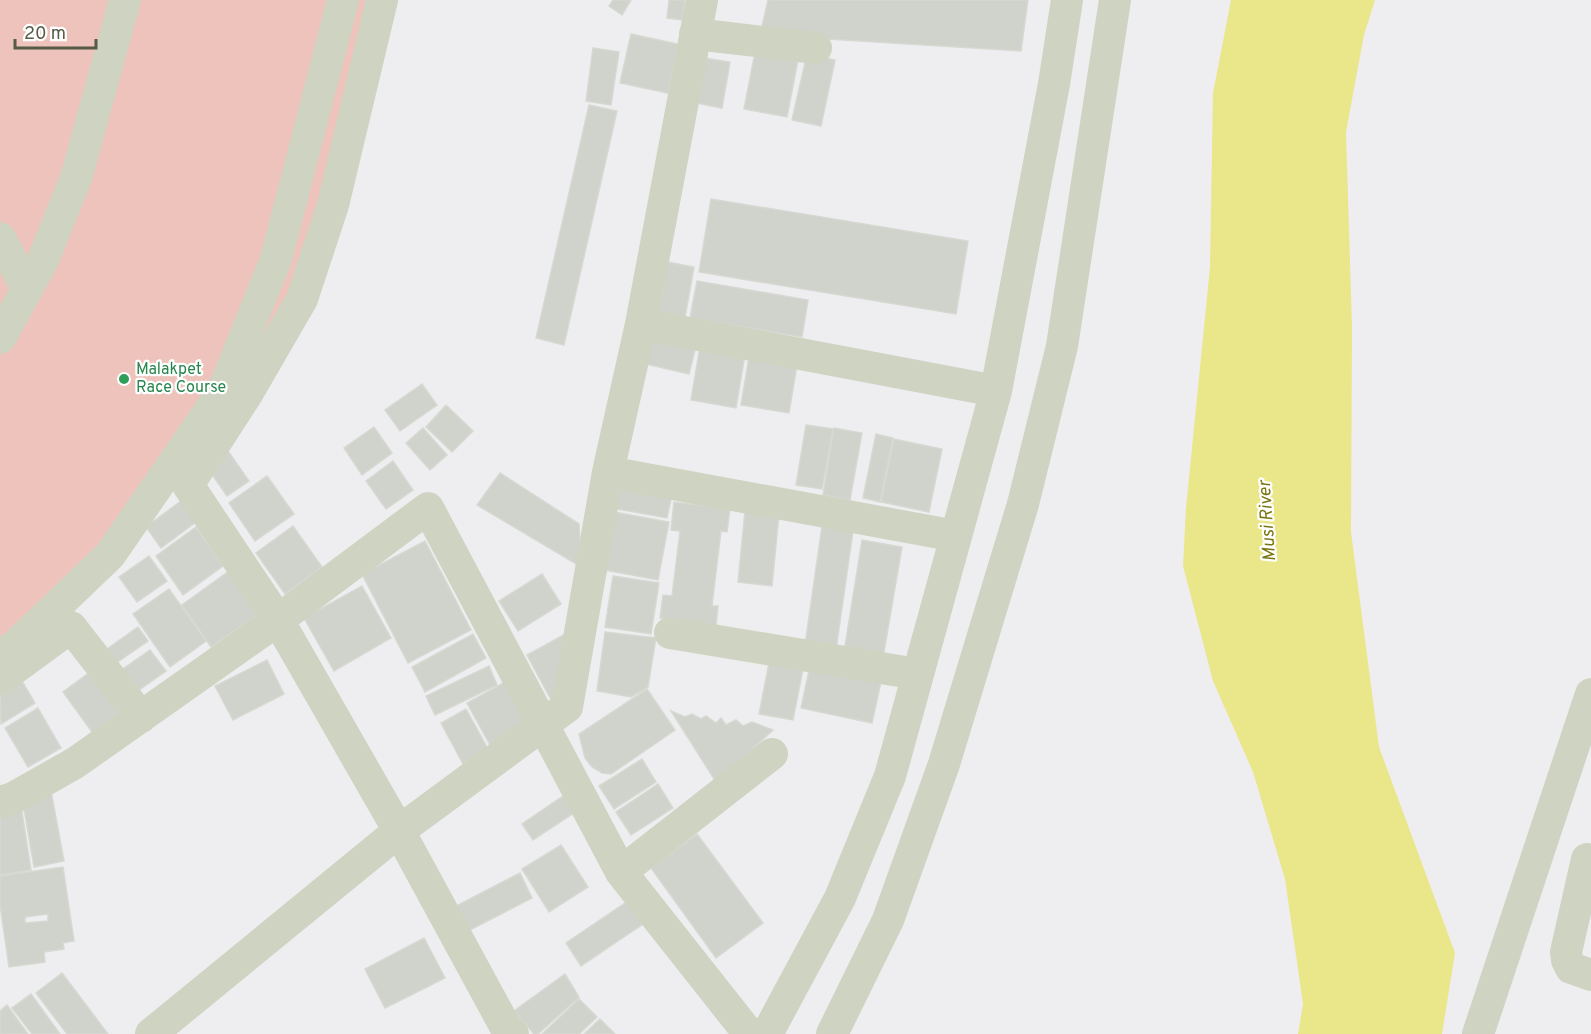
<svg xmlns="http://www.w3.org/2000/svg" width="1591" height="1034" font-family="Overpass,sans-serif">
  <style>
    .green { fill: #eec3bc }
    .water { fill: #eae68a }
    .building { fill: #cfd3cb; stroke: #d6d9d2; stroke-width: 1.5; fill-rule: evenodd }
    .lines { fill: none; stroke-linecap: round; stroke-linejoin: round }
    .minor { stroke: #cfd3c1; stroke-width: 32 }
    .leisure-dot { fill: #2e9e5b; stroke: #fff; stroke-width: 2 }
    .labels { text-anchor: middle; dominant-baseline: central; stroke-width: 4.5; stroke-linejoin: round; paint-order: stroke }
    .leisure-label { font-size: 16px; fill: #27864d; stroke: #fff; text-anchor: start }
    .water-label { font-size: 18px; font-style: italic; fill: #79750f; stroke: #fff }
  </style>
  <rect width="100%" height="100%" fill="#eeeef1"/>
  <path class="green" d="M 0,0 L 370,0 L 316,221 L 284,316 L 211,442 L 136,539 L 0,665 Z"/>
  <path class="water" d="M 1231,0 L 1375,0 L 1364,35 L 1346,132 L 1352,327 L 1351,532 L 1379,747 L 1455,953 L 1442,1034 L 1298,1034 L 1303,1004 L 1285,879 L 1253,772 L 1213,681 L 1183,566 L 1186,508 L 1210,267 L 1213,93 Z"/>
  <path class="building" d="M 613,0 L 631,0 L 622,15 L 609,6 Z
    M 669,0 L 685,0 L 682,20 L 667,18 Z
    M 768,0 L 1028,0 L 1021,51 L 760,35 Z
    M 631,34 L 678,44 L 668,93 L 620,83 Z
    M 756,47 L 799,55 L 787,117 L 744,109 Z
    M 593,48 L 619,52 L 611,105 L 586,101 Z
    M 807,54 L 835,60 L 821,126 L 792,120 Z
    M 704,58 L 730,62 L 722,108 L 696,103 Z
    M 589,105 L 617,111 L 564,345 L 536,338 Z
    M 711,199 L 968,241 L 956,314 L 699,272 Z
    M 668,262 L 694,267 L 684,323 L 658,319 Z
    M 697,281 L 808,300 L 802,337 L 690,318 Z
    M 654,331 L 697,342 L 689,374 L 646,364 Z
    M 700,346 L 745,354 L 736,408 L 691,400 Z
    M 749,357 L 797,365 L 789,413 L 741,405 Z
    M 422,384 L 437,405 L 400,431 L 385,410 Z
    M 446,405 L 473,431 L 452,452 L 426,427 Z
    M 806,425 L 833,429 L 822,489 L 796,485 Z
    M 374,427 L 392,453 L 362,475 L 344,448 Z
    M 423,428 L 447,455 L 430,470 L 406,443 Z
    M 834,428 L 862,433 L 850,500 L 823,495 Z
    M 876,434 L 893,438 L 880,502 L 863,498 Z
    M 894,439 L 942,449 L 929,512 L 881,502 Z
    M 228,451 L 249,481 L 227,496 L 206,466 Z
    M 393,461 L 413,490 L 386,509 L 366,481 Z
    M 500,473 L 579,524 L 581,567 L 477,505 Z
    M 267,476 L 294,514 L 255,541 L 229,503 Z
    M 622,481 L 673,490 L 667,518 L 617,509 Z
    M 189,495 L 204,516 L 161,548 L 146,527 Z
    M 674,502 L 730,509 L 727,532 L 721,531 L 712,606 L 718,606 L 716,625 L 660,618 L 663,595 L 672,596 L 680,531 L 671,530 Z
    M 745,511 L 779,514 L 772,586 L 738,582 Z
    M 614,512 L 669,522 L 658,580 L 604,570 Z
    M 293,526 L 322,567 L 285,594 L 256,553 Z
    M 822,526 L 853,531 L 836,650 L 805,645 Z
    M 196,527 L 223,566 L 183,595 L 156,556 Z
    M 862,540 L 902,547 L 883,658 L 844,652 Z
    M 425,541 L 471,630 L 408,663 L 362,574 Z
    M 149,556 L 167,581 L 137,602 L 119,577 Z
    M 229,571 L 259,614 L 211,647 L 182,605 Z
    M 542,574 L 561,604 L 518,631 L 499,601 Z
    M 613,576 L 659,583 L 651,634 L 605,627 Z
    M 362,586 L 391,638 L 334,671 L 304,618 Z
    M 169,589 L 206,641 L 170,667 L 133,614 Z
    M 138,627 L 148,641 L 109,668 L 100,654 Z
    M 569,632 L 554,705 L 527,655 Z
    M 605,632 L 656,638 L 648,687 L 631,697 L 597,691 Z
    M 473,634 L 486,658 L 425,692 L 412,667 Z
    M 150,650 L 166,671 L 132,695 L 117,673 Z
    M 770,658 L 804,664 L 793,720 L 759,714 Z
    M 267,660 L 284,694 L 233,720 L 215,686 Z
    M 489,666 L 497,685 L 435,715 L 426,696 Z
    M 810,666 L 881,682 L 872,723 L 801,708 Z
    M 90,672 L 119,713 L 92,732 L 63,692 Z
    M 19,676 L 35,703 L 1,724 L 0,688 Z
    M 507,681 L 530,723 L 490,745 L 467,703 Z
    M 647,689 L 675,730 L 611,774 L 602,773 L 592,767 L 585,758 L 579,734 Z
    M 38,708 L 61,748 L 28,767 L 5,728 Z
    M 466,709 L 488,749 L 463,764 L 441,723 Z
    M 671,711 L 685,717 L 692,714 L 701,719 L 706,716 L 716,723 L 721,718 L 726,725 L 736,720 L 743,726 L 752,722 L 773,730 L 716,782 Z
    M 642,759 L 656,782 L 614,809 L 599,786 Z
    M 658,784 L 673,808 L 631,835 L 616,812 Z
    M 51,791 L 64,861 L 34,867 L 22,797 Z
    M 566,794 L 577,811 L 533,840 L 522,824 Z
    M 20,799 L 31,870 L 0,875 L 0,812 Z
    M 697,834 L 763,923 L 716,958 L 651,868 Z
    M 561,845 L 588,887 L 549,912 L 522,869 Z
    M 63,867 L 74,941 L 63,943 L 64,949 L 44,952 L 45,962 L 9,967 L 0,905 L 0,876 ZM 48,914 L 48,921 L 25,923 L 25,917 Z
    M 520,873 L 532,898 L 468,931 L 456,906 Z
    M 628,901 L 643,924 L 581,966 L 566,943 Z
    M 424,938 L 445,978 L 385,1008 L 365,969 Z
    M 62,973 L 108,1034 L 67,1034 L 36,993 Z
    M 565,974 L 579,997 L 538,1034 L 534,1034 L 514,1011 Z
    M 31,994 L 60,1034 L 32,1034 L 12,1008 Z
    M 579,999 L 597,1017 L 579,1034 L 542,1034 Z
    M 7,1005 L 28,1034 L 0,1034 L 0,1011 Z
    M 600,1019 L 615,1034 L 584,1034 Z"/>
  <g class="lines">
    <path class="minor" d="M 382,0 L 333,205 L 302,299 L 247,394 L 188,485 L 278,620 L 399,831 L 505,1026 L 513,1034
      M 695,34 L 816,48
      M 0,238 L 27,289
      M 641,324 L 996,391
      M 0,338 L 43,260 L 76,178 L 125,0
      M 608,472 L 956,536
      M 670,633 L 917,674
      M 0,656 L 17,644 L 110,555 L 223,391 L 276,259 L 343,0
      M 0,679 L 71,627 L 141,717
      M 0,802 L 13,798 L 75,763 L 278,620 L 428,508 L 621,872 L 749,1034
      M 1587,859 L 1566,952 L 1567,960 L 1571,968 L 1591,975
      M 621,872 L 772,754
      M 151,1034 L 399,831 L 567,707 L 608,472 L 641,324 L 702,0
      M 767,1034 L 840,898 L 890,776 L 996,391 L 1054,84 L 1067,0
      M 832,1034 L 888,920 L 944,764 L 1023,504 L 1062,346 L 1115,0
      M 1478,1034 L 1591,694"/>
  </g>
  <circle class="leisure-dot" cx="124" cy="379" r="6"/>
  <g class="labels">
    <g class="leisure-label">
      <text x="136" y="370">Malakpet<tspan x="136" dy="18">Race Course</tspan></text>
    </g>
    <g class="water-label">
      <text transform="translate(1268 521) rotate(-94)">Musi River</text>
    </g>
  </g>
  <path d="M15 39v9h81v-9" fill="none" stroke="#565b46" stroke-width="3"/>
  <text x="24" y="39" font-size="18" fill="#565b46" stroke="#ffffff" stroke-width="4.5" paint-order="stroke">20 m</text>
</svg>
